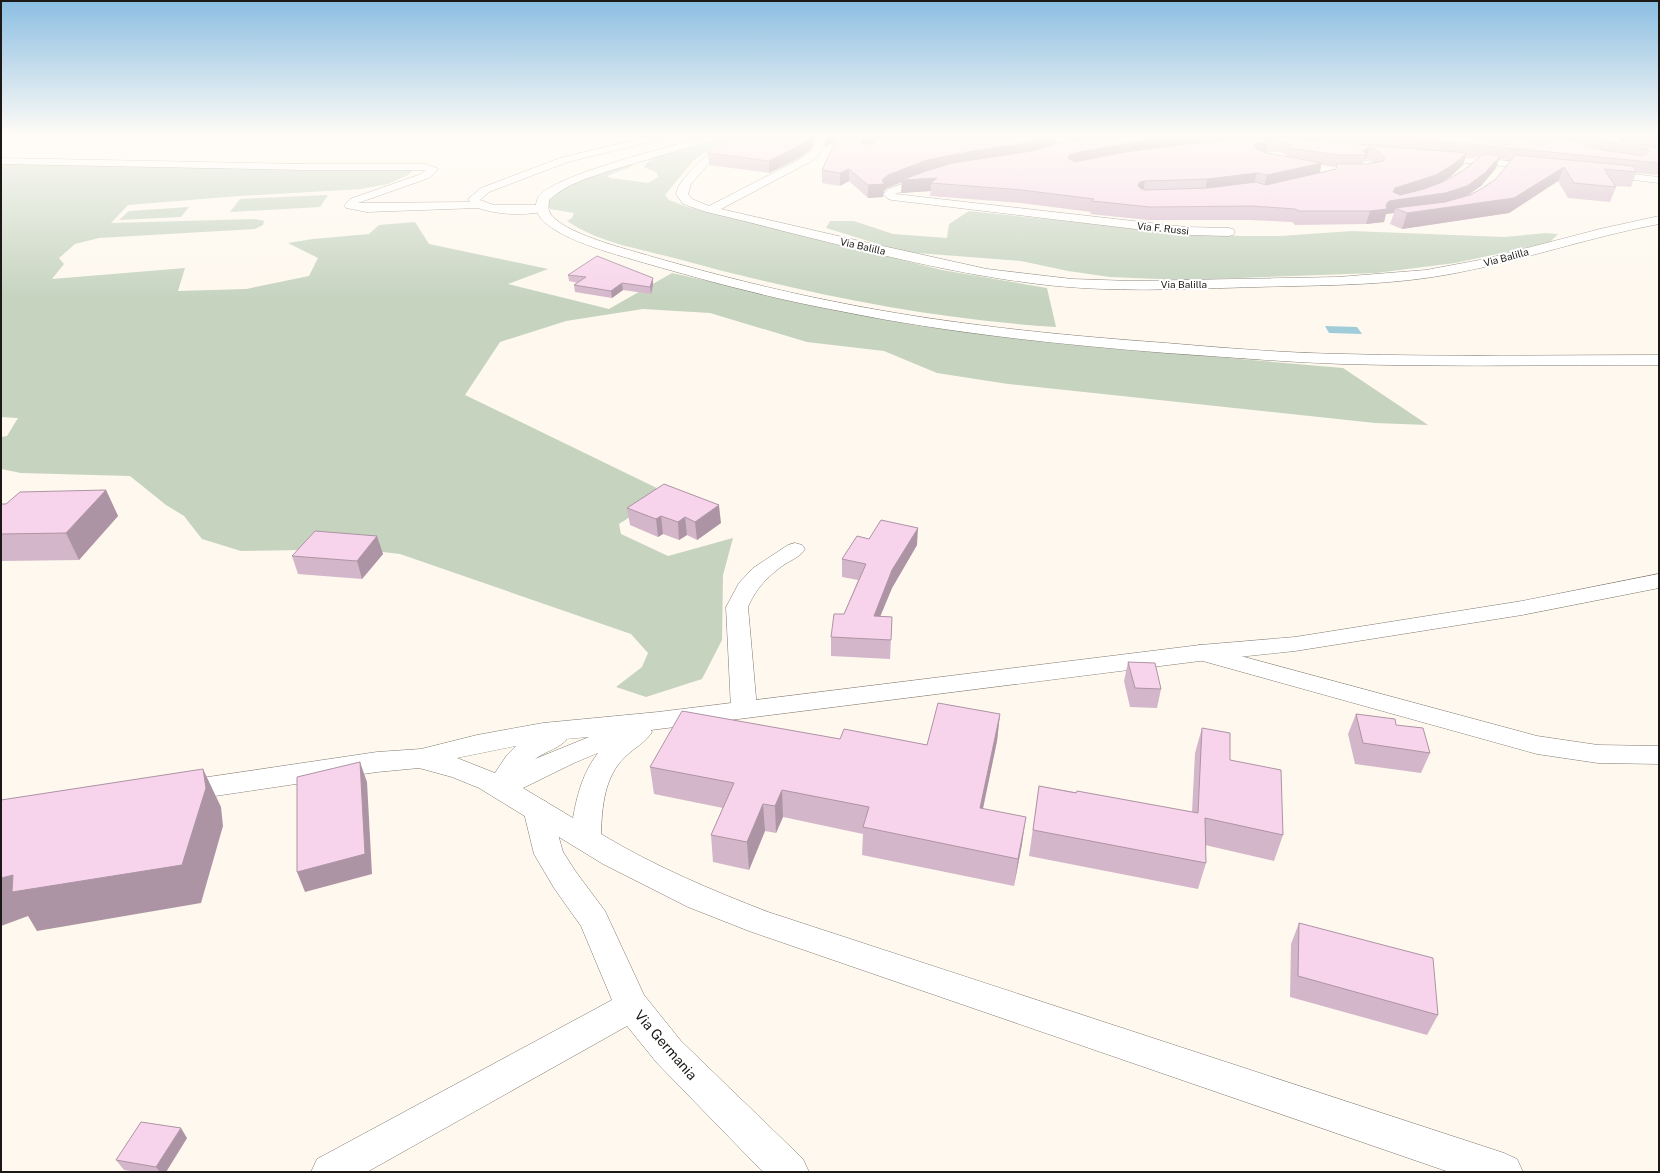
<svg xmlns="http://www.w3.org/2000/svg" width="1660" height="1173" font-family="'Public Sans',sans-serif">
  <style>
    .green { fill: #c5d3bf }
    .water { fill: #a0ccd9 }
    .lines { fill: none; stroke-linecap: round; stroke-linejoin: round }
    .street-casing { stroke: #807a72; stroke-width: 1 }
    .secondary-casing { stroke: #807a72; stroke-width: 1 }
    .street { fill: #fff; fill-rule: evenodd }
    .secondary { fill: #fff; fill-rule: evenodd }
    .wall { fill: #d4b6ca; fill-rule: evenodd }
    .shaded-wall { fill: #ad94a4 }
    .building { fill: #f7d4eb; stroke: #ad94a4; fill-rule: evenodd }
    .labels { text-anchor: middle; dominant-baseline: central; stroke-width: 4; stroke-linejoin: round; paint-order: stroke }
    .far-street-label { font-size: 10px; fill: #1b1815; stroke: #fff }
    .near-street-label { font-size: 14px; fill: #1b1815; stroke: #fff }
  </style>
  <rect width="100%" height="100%" fill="#fef8ee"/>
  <path class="green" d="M 723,136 L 737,136 L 704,153 L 693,161 L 665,195 L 669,200 L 687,207 L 942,270 L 1047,288 L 1056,327 C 928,319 802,293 678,259 C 641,249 599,243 567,221 L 572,218 L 574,213 L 550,209 L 547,202 L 554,192 L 597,173 L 636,163 L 630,167 L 607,176 L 611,178 L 648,183 L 658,177 L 657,173 L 644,167 L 650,160 L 667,153 Z
    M 1,162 L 414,169 L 408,175 L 388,184 L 361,189 L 239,196 L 128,205 L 111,223 L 255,219 L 264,221 L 263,225 L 255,229 L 99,238 L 75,244 L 59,258 L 64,264 L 52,279 L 185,268 L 178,291 L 246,289 L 309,276 L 318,258 L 288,243 L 313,239 L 369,234 L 379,225 L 415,222 L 429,244 L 548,269 L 508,284 L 609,309 L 672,273 L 846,312 L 919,326 L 1065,344 L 1343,368 L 1428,425 L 1375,423 L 1008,384 L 937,373 L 884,351 L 807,342 L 710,313 L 643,309 L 566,321 L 500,342 L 465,395 L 667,493 L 619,524 L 621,534 L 668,556 L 733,538 L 723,575 L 722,640 L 702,679 L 646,697 L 616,687 L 642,667 L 648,653 L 631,634 L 400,554 L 339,547 L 302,550 L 241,551 L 202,539 L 184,516 L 166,505 L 130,476 L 21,473 L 1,469 L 1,437 L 7,436 L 18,418 L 1,417 Z
    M 328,195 L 320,207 L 230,212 L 240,199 Z
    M 189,207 L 181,217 L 119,220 L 129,211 Z
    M 969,211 L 1131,228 L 1183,233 L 1241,236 L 1280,236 L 1352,231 L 1504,237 L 1546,233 L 1558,234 L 1549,243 L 1455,263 L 1376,273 L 1184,280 L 1110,277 L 1068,271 L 1021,261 L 904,252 L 826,228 L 830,221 L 854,221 L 893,234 L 947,238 L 949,224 Z"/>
  <path class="water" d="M 1325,326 L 1357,327 L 1362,334 L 1329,333 Z"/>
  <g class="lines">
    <g class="street-casing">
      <path id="street" d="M 651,136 L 668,136 L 666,138 L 568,162 L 489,192 L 480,200 L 494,205 L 542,205 L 546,207 L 548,209 L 546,211 C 526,216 498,215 478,208 L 367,212 L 346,208 L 344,206 L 350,199 L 421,174 L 425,171 L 424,170 L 305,170 L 1,164 L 1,158 L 305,164 L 425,164 L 437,168 L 438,170 L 429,178 L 358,203 L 470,202 L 468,199 L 481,188 L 560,158 Z
        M 742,136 L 754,136 L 709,163 L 691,184 L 688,194 L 692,199 L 709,206 L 802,158 L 811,151 L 819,136 L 829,136 L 819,155 L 810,162 L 721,209 L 860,241 L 987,269 L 1072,279 L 1132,281 L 1338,277 L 1426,270 L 1485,259 L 1600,229 L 1659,216 L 1659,224 C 1590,237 1524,260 1456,273 C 1390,286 1324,285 1257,287 C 1185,289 1111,293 1038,284 C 955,274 873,253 791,233 C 763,226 734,218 706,212 L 683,204 L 676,194 C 678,185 683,179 689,173 C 707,152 718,148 742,136 Z
        M 1044,136 L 1057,136 L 1070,143 C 1064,151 1049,160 1038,157 L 1037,155 C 1042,150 1052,148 1058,144 Z
        M 1435,155 L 1537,163 L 1542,166 L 1537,169 L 1431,160 L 1430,158 Z
        M 1334,158 L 1399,164 L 1404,167 L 1399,170 L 1330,163 L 1329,161 Z
        M 1605,171 L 1659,177 L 1659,183 L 1601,176 L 1600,174 L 1601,172 Z
        M 930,174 L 935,177 L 934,179 L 895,194 L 1186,227 L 1229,228 L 1233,229 L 1235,232 L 1233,235 L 1229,236 L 1186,235 L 892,200 L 888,199 L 883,194 L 888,189 Z
        M 795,543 L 802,545 L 805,549 C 801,556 792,560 785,564 C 768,576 756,588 748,607 L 757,709 L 753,715 L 744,718 L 735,715 L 731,709 L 726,607 L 739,583 L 753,568 L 788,545 Z
        M 1200,645 L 1537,736 L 1598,745 L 1659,746 L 1659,764 L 1598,763 L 1537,754 L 1192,658 L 1188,653 L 1192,648 Z
        M 537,798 L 547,802 L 551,809 L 563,852 L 576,872 L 605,911 L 644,995 L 681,1041 L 803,1159 L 809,1172 L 763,1172 L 657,1063 L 627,1026 L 367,1172 L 311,1172 L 317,1159 L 612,1000 L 581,926 L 554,888 L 534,854 L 523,809 L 527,802 Z"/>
    </g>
    <g class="secondary-casing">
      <path id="secondary" d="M 708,136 L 723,136 L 721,138 C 685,149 648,159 612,170 C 590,177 566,184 549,200 C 549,204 548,208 549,211 C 558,233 631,250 653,257 C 713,274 774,290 836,302 C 945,324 1056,335 1166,343 C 1225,348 1284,353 1344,354 C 1449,357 1554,355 1659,355 L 1659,365 C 1553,365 1448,367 1342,364 C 1284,362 1226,357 1167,353 C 1058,344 948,333 840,311 C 769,298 700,279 631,259 C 612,253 521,230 538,198 C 550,175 678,145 708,136 Z
        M 1659,574 L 1659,588 L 1522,615 L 1295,651 L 1200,661 L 651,730 L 652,732 C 646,742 634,748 625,757 C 604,777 602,807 601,834 C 654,866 711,890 768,912 L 1504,1153 L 1517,1159 L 1523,1172 L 1449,1172 L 749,931 L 688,907 L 603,864 L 479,788 L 452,777 L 419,768 L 377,772 L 181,801 L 171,798 L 167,791 L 171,784 L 181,781 L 377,752 L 421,749 L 477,735 L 543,723 L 658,712 L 1200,645 L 1295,637 L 1522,601 ZM 589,737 L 535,759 C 544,752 562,747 567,739 ZM 516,746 L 507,755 L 495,773 L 457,758 ZM 598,753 C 583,772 577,795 573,818 L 523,788 L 574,763 Z"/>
    </g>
    <use href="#street" class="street"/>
    <use href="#secondary" class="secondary"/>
  </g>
  <path class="wall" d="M 738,136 L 817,136 L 810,150 L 801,157 L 769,173 L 709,165 L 708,153 Z
    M 825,136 L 883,136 L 870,144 L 1055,144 L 1070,141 L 1070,140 L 1061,136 L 1659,136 L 1659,175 L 1636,173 L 1631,187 L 1616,186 L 1616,187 L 1610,202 L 1568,198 L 1558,181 L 1509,213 L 1402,229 L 1390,224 L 1394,213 L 1386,214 L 1384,222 L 1366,224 L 1295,225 L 1292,222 L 1249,220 L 1148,220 L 1090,214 L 1091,212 L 1021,203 L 930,196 L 931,191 L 901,193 L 902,182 L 887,188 L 884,191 L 883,197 L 868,198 L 849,181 L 840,186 L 822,183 L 822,170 L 836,142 L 825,147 ZM 1263,152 L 1281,152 L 1287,156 L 1287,157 L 1267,153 ZM 1466,156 L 1480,157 L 1464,170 L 1445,181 L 1440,183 L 1450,177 L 1463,165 ZM 1366,159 L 1371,160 L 1374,163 L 1363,164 L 1364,160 ZM 1499,159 L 1511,160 L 1496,179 L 1481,189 L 1467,195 L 1481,186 L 1496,168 ZM 1321,165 L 1336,167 L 1336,169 L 1320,173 Z
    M 568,275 L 653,278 L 653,285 L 651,294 L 623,290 L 612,298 L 575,292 L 574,285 L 578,283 L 569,281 Z
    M 106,490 L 118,516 L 79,560 L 1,561 L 1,504 L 6,504 Z
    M 627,508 L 721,523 L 697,540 L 687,535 L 679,540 L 663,534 L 658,537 L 630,525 Z
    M 377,536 L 383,554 L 362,579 L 298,574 L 292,556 Z
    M 869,539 L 917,545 L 892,588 L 880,616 L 892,617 L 890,659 L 831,656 L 831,637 L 844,614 L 858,580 L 842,577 L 842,559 Z
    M 1128,662 L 1161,689 L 1157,708 L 1130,707 L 1124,681 Z
    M 1000,714 L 997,741 L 983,809 L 1022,844 L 1014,886 L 862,855 L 863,834 L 783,817 L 776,833 L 765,831 L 749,870 L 713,862 L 711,835 L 723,808 L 654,794 L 650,767 L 840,739 L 927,745 Z
    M 1356,714 L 1396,725 L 1430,753 L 1421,773 L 1355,764 L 1348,734 Z
    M 1202,728 L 1230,760 L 1283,835 L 1274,861 L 1205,845 L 1206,863 L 1198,889 L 1029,856 L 1039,786 L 1192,812 L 1195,753 Z
    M 1299,923 L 1438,1015 L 1427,1035 L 1290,997 L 1291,944 Z
    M 187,1138 L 166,1172 L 137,1172 L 124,1170 L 116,1160 Z"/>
  <path class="shaded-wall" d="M 811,136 L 817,136 L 810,150 L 801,157 L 769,173 L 769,161 Z
    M 825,136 L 843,136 L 843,138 L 825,147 Z
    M 866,136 L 883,136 L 862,150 L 861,141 L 862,138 Z
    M 1047,136 L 1056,136 L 1055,144 L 937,178 L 931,183 L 931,191 L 901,193 L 902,182 L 887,188 L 884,191 L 883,197 L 868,198 L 868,185 L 882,180 L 888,175 L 927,160 L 973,151 Z
    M 1071,136 L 1113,136 L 1070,143 Z
    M 1177,136 L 1200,136 L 1199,145 L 1069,167 L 1068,158 L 1070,154 L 1148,139 Z
    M 1622,136 L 1626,136 L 1623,144 L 1619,143 Z
    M 1268,140 L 1266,152 L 1254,155 L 1254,146 L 1256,143 Z
    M 1370,147 L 1366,159 L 1364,160 L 1366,155 L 1363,151 Z
    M 1467,153 L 1463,165 L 1450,177 L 1432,188 L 1445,193 L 1500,156 L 1496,168 L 1481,186 L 1462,199 L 1441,206 L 1395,208 L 1394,213 L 1386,214 L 1384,222 L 1366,224 L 1370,211 L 1386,205 L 1395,188 Z
    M 1322,163 L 1319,175 L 1264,187 L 1267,175 Z
    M 1564,167 L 1558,181 L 1509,213 L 1402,229 L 1407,213 Z
    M 849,169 L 849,181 L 840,186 L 840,173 Z
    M 1257,173 L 1254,186 L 1205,192 L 1207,179 Z
    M 1145,181 L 1143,194 L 1138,185 L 1140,182 Z
    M 653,278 L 653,285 L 651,294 L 650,287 Z
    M 622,283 L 623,290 L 612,298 L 611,291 Z
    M 106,490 L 118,516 L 79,560 L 66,533 Z
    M 719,505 L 721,523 L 697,540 L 695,522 Z
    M 661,516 L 663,534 L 658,537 L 656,519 Z
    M 685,517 L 687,535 L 679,540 L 678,522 Z
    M 918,528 L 917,545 L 892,588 L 873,634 L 874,616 L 892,570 Z
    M 377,536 L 383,554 L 362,579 L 357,561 Z
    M 1000,714 L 997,741 L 977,836 L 980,808 Z
    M 360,762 L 367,782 L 372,874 L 305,892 L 297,872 Z
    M 203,769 L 221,807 L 223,826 L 201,903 L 37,931 L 28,916 L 1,926 L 1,878 L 13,875 Z
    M 782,790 L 783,817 L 776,833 L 775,806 Z
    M 763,804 L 765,831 L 749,870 L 747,842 Z
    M 1026,817 L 1022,844 L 1014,886 L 1018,859 Z
    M 181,1128 L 187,1138 L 166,1172 L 160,1172 L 156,1167 Z"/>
  <path class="building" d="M 738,136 L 811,136 L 810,138 L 801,145 L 769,161 L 708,153 Z
    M 838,136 L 866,136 L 862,138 L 861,141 L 862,144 L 872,144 L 884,136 L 1047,136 L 1032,142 L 973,151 L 927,160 L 888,175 L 882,180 L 884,184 L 868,185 L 849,169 L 840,173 L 822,170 Z
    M 1099,136 L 1177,136 L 1148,139 L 1070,154 L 1068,158 L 1075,162 L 1125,152 L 1177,145 L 1229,140 L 1281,138 L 1467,153 L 1454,164 L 1436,175 L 1395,188 L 1393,192 L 1400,195 L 1424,189 L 1445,181 L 1464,170 L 1483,154 L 1500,156 L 1485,173 L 1467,186 L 1445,193 L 1389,201 L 1386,205 L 1387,209 L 1370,211 L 1299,211 L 1295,209 L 1252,206 L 1150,207 L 1092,201 L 1094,199 L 1022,190 L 931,183 L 937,178 L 902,180 L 926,171 L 953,163 L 1032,151 L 1059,143 ZM 1268,140 L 1284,141 L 1290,145 L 1289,148 L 1338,155 L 1366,155 L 1363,151 L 1370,147 L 1374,148 L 1385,158 L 1383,161 L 1367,164 L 1337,164 L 1336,169 L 1266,185 L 1256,182 L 1208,188 L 1145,190 L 1140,188 L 1138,185 L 1140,182 L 1145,181 L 1207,179 L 1257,173 L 1267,175 L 1322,163 L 1267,153 L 1256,149 L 1254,146 L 1256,143 Z
    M 1370,136 L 1474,136 L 1503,145 L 1508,145 L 1513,142 L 1511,138 L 1505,136 L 1515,136 L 1540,144 L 1545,144 L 1551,141 L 1549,137 L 1546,136 L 1555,136 L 1604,150 L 1643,156 L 1649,152 L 1647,149 L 1610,142 L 1588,136 L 1622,136 L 1620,139 L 1622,142 L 1659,148 L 1659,163 L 1480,145 Z
    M 1640,136 L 1659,136 L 1659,139 Z
    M 1515,155 L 1633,166 L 1637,172 L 1604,169 L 1616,187 L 1574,183 L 1564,167 L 1514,198 L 1407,213 L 1395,208 L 1445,202 L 1470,195 L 1481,189 L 1496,179 Z
    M 597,256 L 653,278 L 650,287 L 622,283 L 611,291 L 574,285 L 586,277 L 568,275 Z
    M 664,484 L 719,505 L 695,522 L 685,517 L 678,522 L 661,516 L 656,519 L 627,508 Z
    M 106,490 L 66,533 L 1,534 L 1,504 L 6,504 L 20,492 Z
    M 881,520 L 918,528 L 892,570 L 874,616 L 892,617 L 891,640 L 831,637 L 834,614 L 844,614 L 866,564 L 842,559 L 857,536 L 869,539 Z
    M 315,531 L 377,536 L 357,561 L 292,556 Z
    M 1128,662 L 1155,663 L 1161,689 L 1135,688 Z
    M 938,703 L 1000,714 L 980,808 L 1026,817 L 1018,859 L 863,827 L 869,807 L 782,790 L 775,806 L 763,804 L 747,842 L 711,835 L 734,783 L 650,767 L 682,711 L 840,739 L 844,729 L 927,745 Z
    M 1356,714 L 1395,719 L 1396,725 L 1423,728 L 1430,753 L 1363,743 Z
    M 1202,728 L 1230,733 L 1230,760 L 1281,770 L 1283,835 L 1205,818 L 1206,863 L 1033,830 L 1039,786 L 1076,793 L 1077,791 L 1198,813 Z
    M 360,762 L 365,854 L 297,872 L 297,777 Z
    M 203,769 L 206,788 L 182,865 L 12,892 L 13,875 L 1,878 L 1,800 Z
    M 1299,923 L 1433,958 L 1438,1015 L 1298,976 Z
    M 141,1122 L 181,1128 L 156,1167 L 116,1160 Z"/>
  <linearGradient id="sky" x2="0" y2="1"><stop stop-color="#8bbee2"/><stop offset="0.45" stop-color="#fffcf7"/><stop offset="1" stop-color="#fffcf7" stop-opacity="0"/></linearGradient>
  <rect width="1660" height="300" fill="url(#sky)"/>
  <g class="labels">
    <g class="far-street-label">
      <text transform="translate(1163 228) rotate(6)">Via F. Russi</text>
      <text transform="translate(863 246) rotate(13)">Via Balilla</text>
      <text transform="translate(1506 257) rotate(-15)">Via Balilla</text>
      <text x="1184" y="284">Via Balilla</text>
    </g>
    <g class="near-street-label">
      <text transform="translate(666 1045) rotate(49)">Via Germania</text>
    </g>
  </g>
  <rect width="1660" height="1173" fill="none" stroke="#1b1815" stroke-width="4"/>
</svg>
